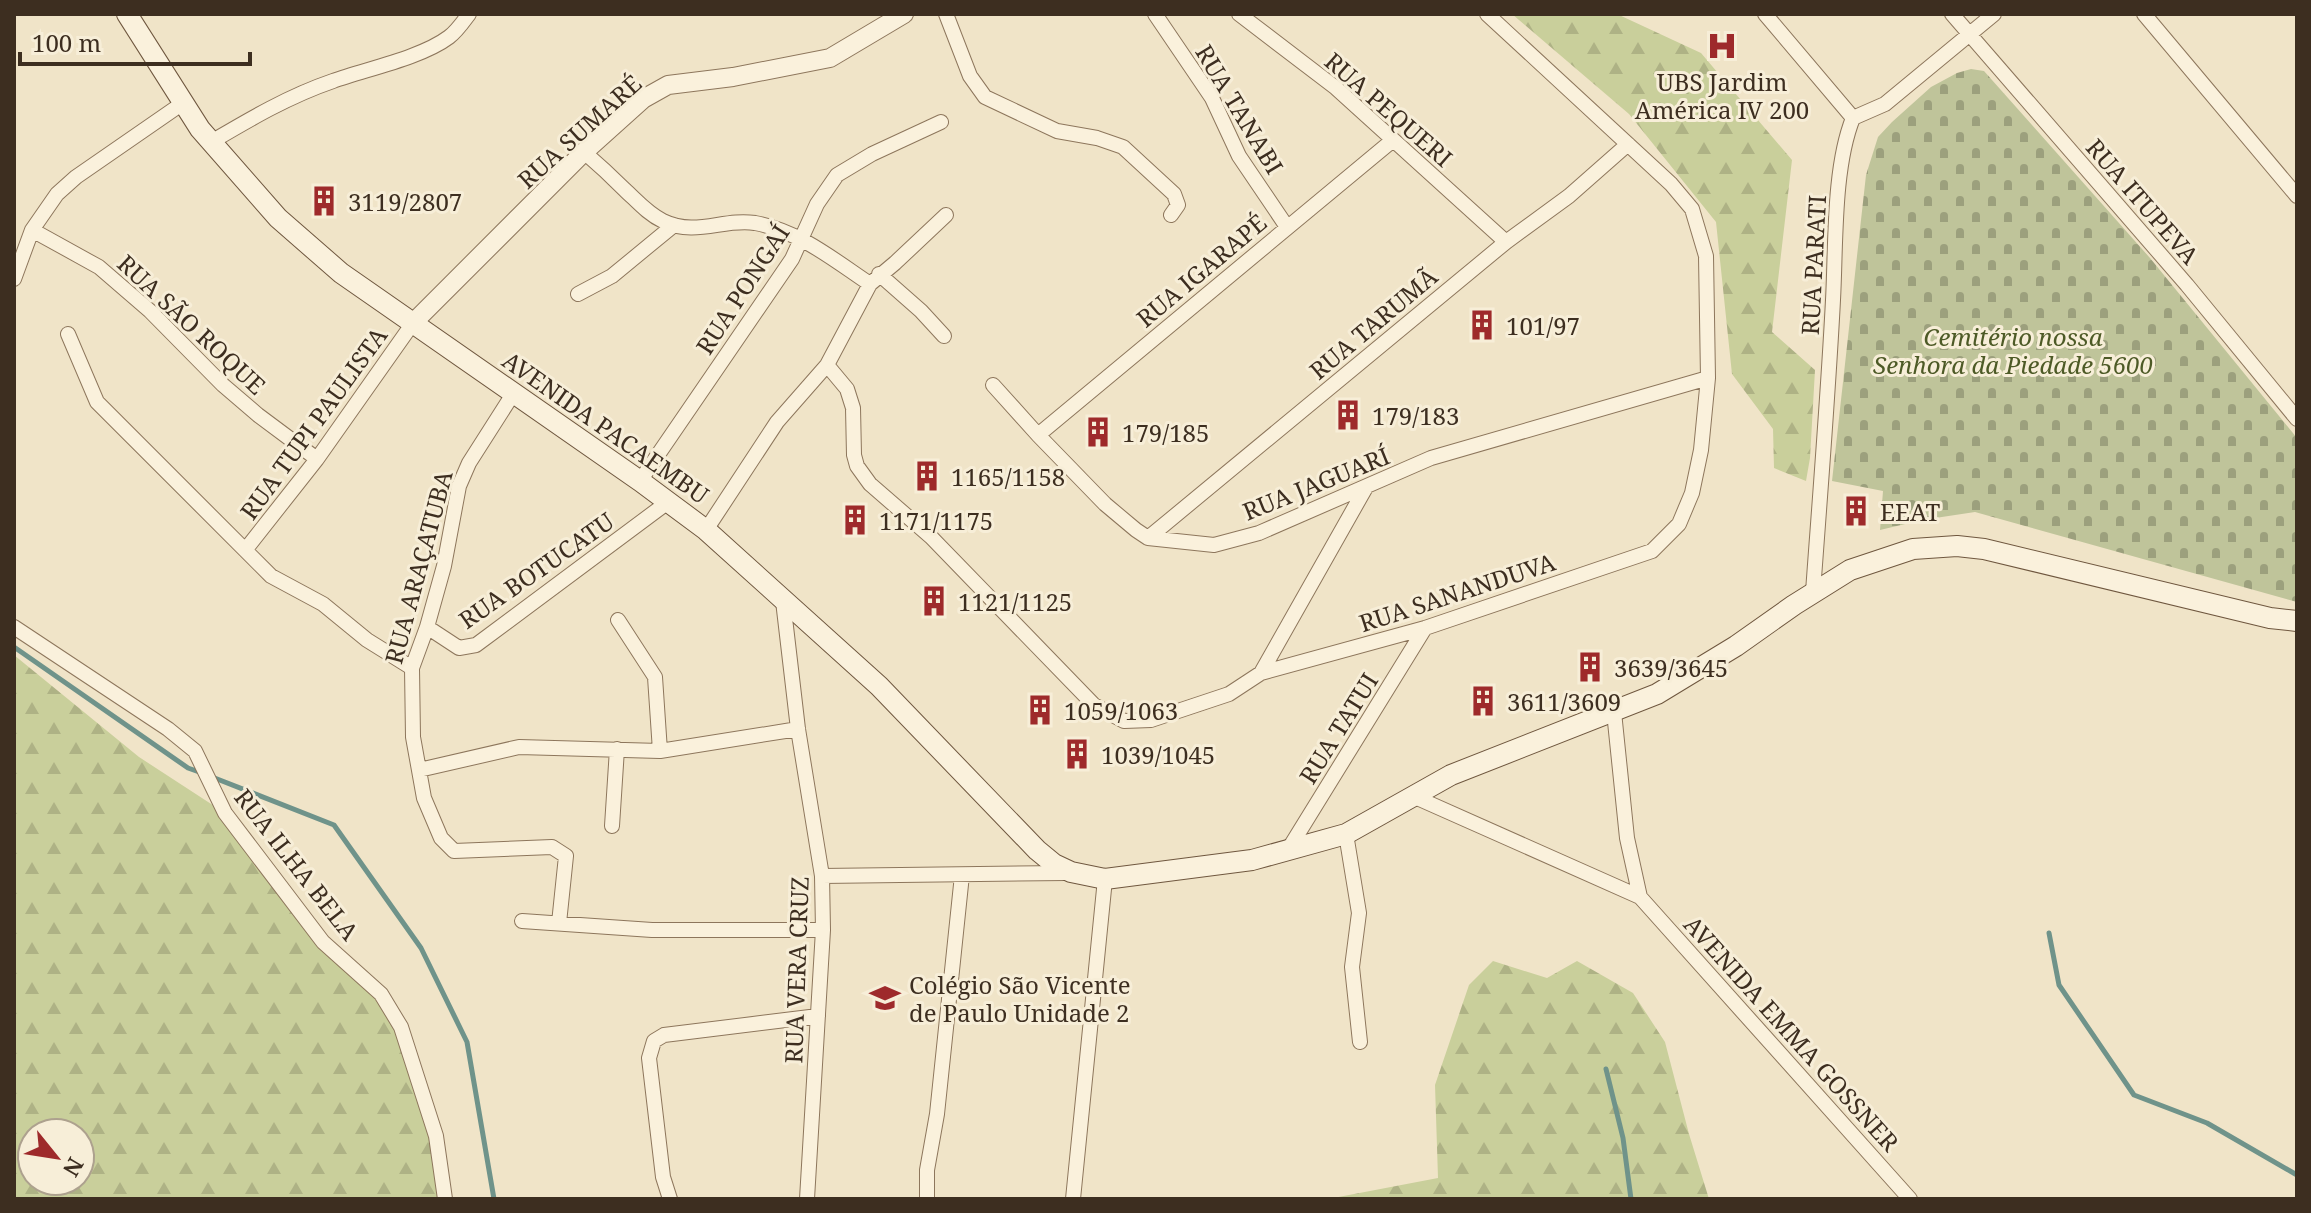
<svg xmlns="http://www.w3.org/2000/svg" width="2311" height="1213" font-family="'Noto Serif',serif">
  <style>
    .forest { fill: url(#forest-firs); fill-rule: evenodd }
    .cemetery { fill: url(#cemetery-stones) }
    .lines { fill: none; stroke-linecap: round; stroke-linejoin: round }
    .stream { stroke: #6f938a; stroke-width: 5 }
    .minor-casing { stroke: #8d765c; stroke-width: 16 }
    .tertiary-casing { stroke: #8d765c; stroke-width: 20 }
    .secondary-casing { stroke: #6f573f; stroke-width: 22 }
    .minor { stroke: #faf1dc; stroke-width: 14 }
    .tertiary { stroke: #faf1dc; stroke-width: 18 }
    .secondary { stroke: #faf1dc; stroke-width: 20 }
    .labels { text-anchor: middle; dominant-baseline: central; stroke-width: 6; stroke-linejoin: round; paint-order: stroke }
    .poi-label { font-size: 24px; fill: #3d2e20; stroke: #f7eed8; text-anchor: start }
    .street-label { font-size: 24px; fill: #3d2e20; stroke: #f7eed8 }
    .park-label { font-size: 24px; font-style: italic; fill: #4d5a26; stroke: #f7eed8 }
  </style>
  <defs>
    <pattern id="forest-firs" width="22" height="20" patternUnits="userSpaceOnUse" patternTransform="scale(2)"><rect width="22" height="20" fill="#c9cf9b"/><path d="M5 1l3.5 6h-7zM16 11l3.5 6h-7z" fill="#aeb285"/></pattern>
    <pattern id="cemetery-stones" width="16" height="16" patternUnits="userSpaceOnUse" patternTransform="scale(2)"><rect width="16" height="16" fill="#bfc49a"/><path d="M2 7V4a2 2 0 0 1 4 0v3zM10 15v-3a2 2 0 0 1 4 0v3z" fill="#9ca07d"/></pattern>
  </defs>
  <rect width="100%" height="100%" fill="#f0e4c8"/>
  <path class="forest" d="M 1512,14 L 1617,14 L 1701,53 L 1792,160 L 1772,332 L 1815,370 L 1810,458 L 1806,481 L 1774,468 L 1773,429 L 1732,374 L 1716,222 L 1629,114 Z
    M 14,655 L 139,757 L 225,813 L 323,942 L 401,1027 L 446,1199 L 14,1199 ZM 32,1133 L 80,1133 L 80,1181 L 32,1181 Z
    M 1493,961 L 1547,978 L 1577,961 L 1633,993 L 1665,1042 L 1689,1134 L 1709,1199 L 1328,1199 L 1438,1178 L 1435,1085 L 1469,985 Z"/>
  <path class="cemetery" d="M 1971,69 L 1984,71 L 2150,258 L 2297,438 L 2297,602 L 1975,512 L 1922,520 L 1880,530 L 1883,491 L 1832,481 L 1866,175 L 1878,137 L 1892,122 L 1931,87 L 1957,73 Z"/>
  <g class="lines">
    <path class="stream" d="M 14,647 L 188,768 L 202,773
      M 212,777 L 334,825 L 421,948 L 467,1042 L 494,1199
      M 2049,933 L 2059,985 L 2134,1095 L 2207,1123 L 2297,1175
      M 1606,1069 L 1623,1138 L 1631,1199"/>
    <g class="minor-casing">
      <path id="minor" d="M 946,14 L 970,76 L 985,97 L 1057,131 L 1097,138 L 1123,147 L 1174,194 L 1178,205 L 1171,215
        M 1155,14 L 1212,98 L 1239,156 L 1287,227
        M 1239,14 L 1336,88 L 1506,242
        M 1765,14 L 1853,118
        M 1952,14 L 2187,285 L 2297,419
        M 2144,14 L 2297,196
        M 211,142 C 250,119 289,96 333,81 C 366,69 421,58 449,37 C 457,31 463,22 469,14
        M 584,152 C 598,164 612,177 625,190 C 637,201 648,214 663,221 C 696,237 723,218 755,223 C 799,231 834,260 870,284
        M 32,230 L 99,267 L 150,311 L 223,385 L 258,415 L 317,459
        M 879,274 L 921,311 L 944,336
        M 14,279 L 32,230 L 57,194 L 76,177 L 183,103
        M 578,294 L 612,276 L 674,225
        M 68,334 L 97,402 L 271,576 L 323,604 L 367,640 L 412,668
        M 827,365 L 847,389 L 853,408 L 854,455 L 857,466 L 870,484 L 931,537 L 1094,705 L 1124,721 L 1151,720 L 1229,694 L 1261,673 L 1425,628 L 1652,551 L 1679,524 L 1692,493 L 1701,450 L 1708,378 L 1706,256 L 1692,209 L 1671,184 L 1487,14
        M 993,385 L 1038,435 L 1105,504 L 1136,530 L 1148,538 L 1214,545 L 1259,533 L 1431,458 L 1708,378
        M 513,394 L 469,463 L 459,486 L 444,566 L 427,627 L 412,668 L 413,737 L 424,798 L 441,838 L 454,851 L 552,847 L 566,856 L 559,923
        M 1038,435 L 1393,140
        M 640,481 L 792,259 L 817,204 L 837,175 L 872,154 L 941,122
        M 706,530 L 777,422 L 827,365 L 870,284 L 895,263 L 946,215
        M 1148,538 L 1506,242 L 1569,196 L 1628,144
        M 246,549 L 317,459 L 413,323
        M 1813,592 C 1820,495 1828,397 1833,300 C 1836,245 1833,168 1853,118 L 1885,104 L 1994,14
        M 783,601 L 798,729 L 822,876 L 823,930 L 807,1199
        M 618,620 L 655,677 L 660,751
        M 14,627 L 168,729 L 195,751 L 225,813 L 323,942 L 381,994 L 401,1027 L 436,1136 L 445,1199
        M 427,627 L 459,648 L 476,645 L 668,502
        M 1261,673 L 1365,489
        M 1614,712 L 1627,838 L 1640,897
        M 419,770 L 519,747 L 660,751 L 798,729
        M 1415,797 L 1640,897 L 1910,1199
        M 612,826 L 617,749
        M 1346,834 L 1359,913 L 1352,967 L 1360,1042
        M 1288,850 L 1425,628
        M 822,876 L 1066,873
        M 522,921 L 652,930 L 823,930
        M 670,1199 L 663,1177 L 649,1058 L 654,1041 L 664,1035 L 818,1016
        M 927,1199 L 927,1170 L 937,1114 L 962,875
        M 1073,1199 L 1105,879"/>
    </g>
    <g class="tertiary-casing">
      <path id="tertiary" d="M 413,323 L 584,152 L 643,99 L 668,85 L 733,77 L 830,58 L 904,14"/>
    </g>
    <g class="secondary-casing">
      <path id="secondary" d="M 127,14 L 200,129 L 278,218 L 341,273 L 640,481 L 706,530 L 879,686 L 1037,850 L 1054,864 L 1071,872 L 1105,879 L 1252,860 L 1346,834 L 1451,775 L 1657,694 L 1736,646 L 1794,605 L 1850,570 L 1913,549 L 1957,546 L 1984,549 L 2270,618 L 2297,621"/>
    </g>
    <use href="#minor" class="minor"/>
    <use href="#tertiary" class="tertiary"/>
    <use href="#secondary" class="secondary"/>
  </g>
  <defs>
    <g id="hospital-bare" transform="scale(2.4)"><path d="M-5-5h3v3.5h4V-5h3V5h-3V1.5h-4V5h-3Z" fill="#9e2a2b" stroke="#f7eed8" stroke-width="2.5" paint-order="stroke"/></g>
    <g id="building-bare" transform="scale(2.4)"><path d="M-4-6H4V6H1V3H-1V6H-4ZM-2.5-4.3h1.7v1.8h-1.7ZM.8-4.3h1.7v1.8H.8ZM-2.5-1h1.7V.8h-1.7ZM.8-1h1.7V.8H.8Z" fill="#9e2a2b" stroke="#f7eed8" stroke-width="2.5" paint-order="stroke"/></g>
    <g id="school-bare" transform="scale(2.4)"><path d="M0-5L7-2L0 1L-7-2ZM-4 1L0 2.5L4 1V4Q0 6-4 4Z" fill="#9e2a2b" stroke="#f7eed8" stroke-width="2.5" paint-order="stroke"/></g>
  </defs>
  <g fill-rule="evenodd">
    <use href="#hospital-bare" x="1722" y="46"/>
    <use href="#building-bare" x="324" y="201"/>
    <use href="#building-bare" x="1482" y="325"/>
    <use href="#building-bare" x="1348" y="415"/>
    <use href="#building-bare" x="1098" y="432"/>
    <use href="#building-bare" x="927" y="476"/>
    <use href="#building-bare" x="1856" y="511"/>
    <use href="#building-bare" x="855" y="520"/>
    <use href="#building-bare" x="934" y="601"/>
    <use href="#building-bare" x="1590" y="667"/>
    <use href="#building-bare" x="1483" y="701"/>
    <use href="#building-bare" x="1040" y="710"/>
    <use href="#building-bare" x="1077" y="754"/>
    <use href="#school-bare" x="885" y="998"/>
  </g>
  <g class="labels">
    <g class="poi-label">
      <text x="1722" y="81" text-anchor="middle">UBS Jardim<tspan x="1722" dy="28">América IV 200</tspan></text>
      <text x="348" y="201">3119/2807</text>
      <text x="1506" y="325">101/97</text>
      <text x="1372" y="415">179/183</text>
      <text x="1122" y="432">179/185</text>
      <text x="951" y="476">1165/1158</text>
      <text x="1880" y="511">EEAT</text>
      <text x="879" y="520">1171/1175</text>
      <text x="958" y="601">1121/1125</text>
      <text x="1614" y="667">3639/3645</text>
      <text x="1507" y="701">3611/3609</text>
      <text x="1064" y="710">1059/1063</text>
      <text x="1101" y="754">1039/1045</text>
      <text x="909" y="984">Colégio São Vicente<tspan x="909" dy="28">de Paulo Unidade 2</tspan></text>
    </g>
    <g class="street-label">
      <text transform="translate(1240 109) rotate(59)">RUA TANABI</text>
      <text transform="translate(1389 109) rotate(41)">RUA PEQUERI</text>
      <text transform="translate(579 131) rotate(-42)">RUA SUMARÉ</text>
      <text transform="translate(2143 201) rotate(49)">RUA ITUPEVA</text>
      <text transform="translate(1813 265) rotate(-87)">RUA PARATI</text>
      <text transform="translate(1201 270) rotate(-40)">RUA IGARAPÉ</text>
      <text transform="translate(742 289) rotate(-57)">RUA PONGAÍ</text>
      <text transform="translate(1373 323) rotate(-40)">RUA TARUMÃ</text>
      <text transform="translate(192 324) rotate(43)">RUA SÃO ROQUE</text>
      <text transform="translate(313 423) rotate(-54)">RUA TUPI PAULISTA</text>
      <text transform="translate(606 427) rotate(35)">AVENIDA PACAEMBU</text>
      <text transform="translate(1316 483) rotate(-22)">RUA JAGUARÍ</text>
      <text transform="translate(418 567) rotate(-75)">RUA ARAÇATUBA</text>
      <text transform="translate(536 570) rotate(-35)">RUA BOTUCATU</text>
      <text transform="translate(1457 592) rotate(-18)">RUA SANANDUVA</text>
      <text transform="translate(1338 728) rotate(-58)">RUA TATUI</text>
      <text transform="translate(297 864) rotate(52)">RUA ILHA BELA</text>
      <text transform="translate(796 970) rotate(-88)">RUA VERA CRUZ</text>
      <text transform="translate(1792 1033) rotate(48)">AVENIDA EMMA GOSSNER</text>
    </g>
    <g class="park-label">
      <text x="2013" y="336">Cemitério nossa<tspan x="2013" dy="28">Senhora da Piedade 5600</tspan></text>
    </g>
  </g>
  <rect width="2311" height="1213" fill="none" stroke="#3d2e20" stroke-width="32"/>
  <g transform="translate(56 1157) rotate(120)"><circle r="38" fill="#f7eed8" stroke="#ada18e" stroke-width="2"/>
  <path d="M0-6L14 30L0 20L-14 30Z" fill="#9e2a2b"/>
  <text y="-12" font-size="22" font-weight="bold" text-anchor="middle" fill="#3d2e20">N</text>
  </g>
  <path d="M20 52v12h230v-12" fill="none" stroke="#3d2e20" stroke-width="4"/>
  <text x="32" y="52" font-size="24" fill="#3d2e20" stroke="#f7eed8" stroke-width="6" paint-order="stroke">100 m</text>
</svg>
